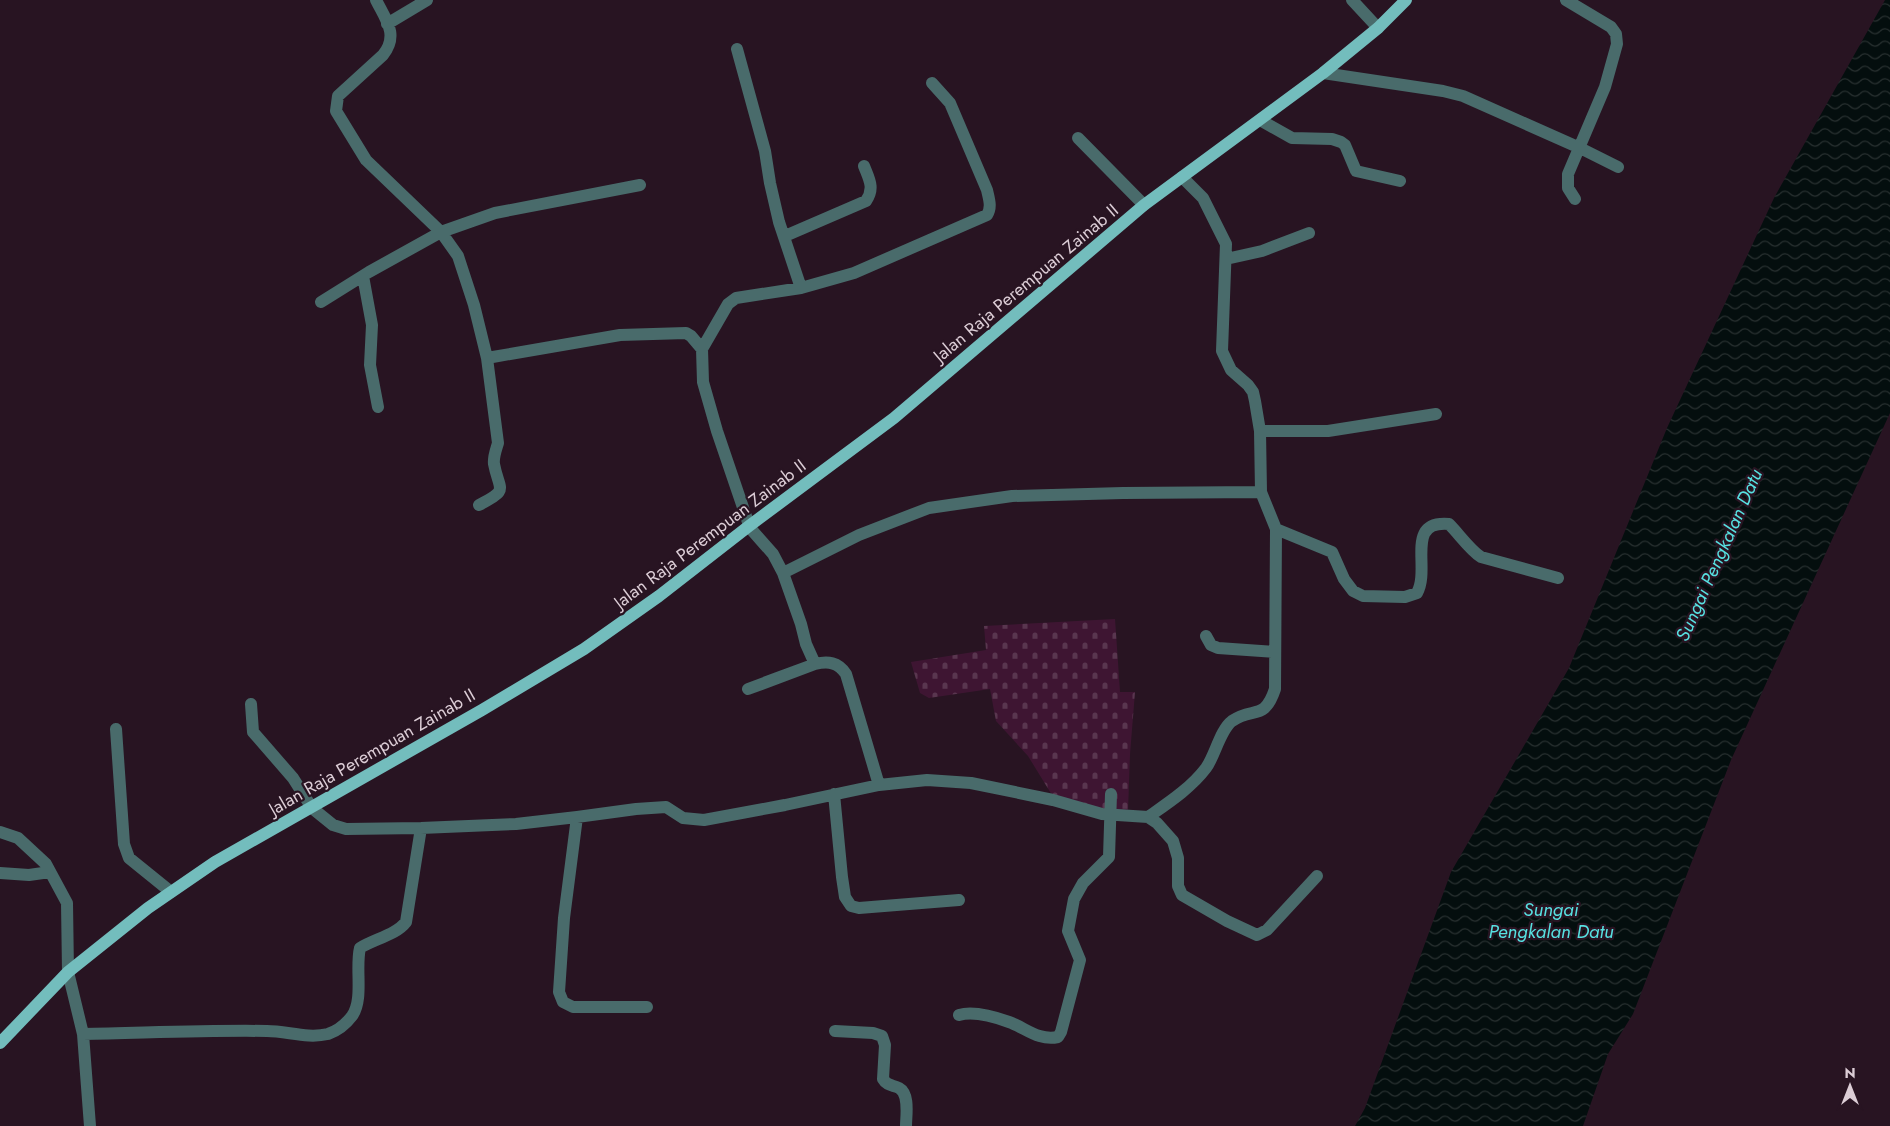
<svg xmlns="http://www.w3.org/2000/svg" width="1890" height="1126" font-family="Jost,sans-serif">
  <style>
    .cemetery { fill: url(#cemetery-stones) }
    .water { fill: url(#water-waves) }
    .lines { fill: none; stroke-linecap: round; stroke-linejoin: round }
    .minor { stroke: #496b6b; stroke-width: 12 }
    .major { stroke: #73bdbd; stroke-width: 12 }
    .labels { text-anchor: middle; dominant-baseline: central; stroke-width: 4.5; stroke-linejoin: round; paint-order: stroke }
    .street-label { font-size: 18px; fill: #dccdd6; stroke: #281422 }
    .water-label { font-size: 19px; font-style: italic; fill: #57e0e1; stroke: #281422 }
  </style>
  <defs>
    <pattern id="cemetery-stones" width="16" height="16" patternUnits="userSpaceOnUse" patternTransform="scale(1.25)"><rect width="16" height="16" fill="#3e1532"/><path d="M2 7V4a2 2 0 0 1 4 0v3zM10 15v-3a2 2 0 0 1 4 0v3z" fill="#59364f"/></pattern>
    <pattern id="water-waves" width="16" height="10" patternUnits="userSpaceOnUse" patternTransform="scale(1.25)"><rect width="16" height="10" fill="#040e0e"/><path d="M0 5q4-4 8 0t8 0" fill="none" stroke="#283030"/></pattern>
  </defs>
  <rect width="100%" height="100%" fill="#281422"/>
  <path class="cemetery" d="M 1115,619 L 1120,692 L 1135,692 L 1130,754 L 1128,811 L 1112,811 L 1052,795 L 1028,756 L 996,721 L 990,689 L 929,698 L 920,693 L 911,662 L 986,650 L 984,626 Z"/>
  <path class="water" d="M 1885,0 L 1890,0 L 1890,413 L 1731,760 L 1633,1014 L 1608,1054 L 1583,1126 L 1355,1126 L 1365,1108 L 1451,872 L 1569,668 L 1667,428 L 1774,198 Z"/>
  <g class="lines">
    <path class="minor" d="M 376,0 C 386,20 399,35 383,55 L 338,96 L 336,111 L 366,160 L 441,232 L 458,256 L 474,305 L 487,358 L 620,335 L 686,333 L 691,336 L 702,349
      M 1352,0 L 1378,28
      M 1566,0 L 1611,27 L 1616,34 L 1617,44 L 1605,87 L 1568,174 L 1568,188 L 1575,199
      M 387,24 L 427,0
      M 737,49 L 765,151 L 770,183 L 779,222 L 801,288
      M 1323,73 L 1443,91 L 1463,96 L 1580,148 L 1618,167
      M 1260,120 L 1292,138 L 1332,139 L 1341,142 L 1345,145 L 1356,171 L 1400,181
      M 1078,138 L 1144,205
      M 785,236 L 866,201 C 875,188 869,179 864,166
      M 1226,259 L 1262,251 L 1309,233
      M 363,276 L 372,325 L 370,365 L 378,407
      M 321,302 L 369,272 L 441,232 L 495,213 L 640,185
      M 1260,431 L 1328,431 L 1436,414
      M 479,505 C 510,489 499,491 494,464 C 493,457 496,450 498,443 L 487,358
      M 1276,529 L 1332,552 L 1344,579 L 1353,591 L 1363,596 L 1405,597 L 1417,593 C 1431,568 1404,520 1449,524 C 1459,534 1470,550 1481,557 L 1558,578
      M 783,573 L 859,535 L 929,508 L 1012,496 L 1123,493 L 1261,492
      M 1206,636 L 1211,645 L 1218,648 L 1275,652
      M 748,689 L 815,664
      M 251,704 L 253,732 L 293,778 L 312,808 L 333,825 L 346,829 L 421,828 L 516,824 L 577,817 L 636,809 L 666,807 L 683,818 L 704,820 L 785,805 L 879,785 L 927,780 L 971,783 L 1053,800 L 1102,814 L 1148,817 L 1157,823 L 1173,841 L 1178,858 L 1178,886 L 1182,895 L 1227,921 L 1257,935 L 1267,930 L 1317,876
      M 116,729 L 124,844 L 129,858 L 171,892
      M 879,785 L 846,674 C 838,662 828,661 815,664 L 806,644 L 801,624 L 783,573 L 773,554 L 750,528 L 717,431 L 703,382 L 702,349 L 728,304 L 736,298 L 801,288 L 854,273 L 987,215 C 992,207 989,199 987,190 L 950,103 L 932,83
      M 834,794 L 842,877 L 845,897 L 851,906 L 859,908 L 959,900
      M 577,817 L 564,918 L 559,992 L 563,1002 L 573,1007 L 647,1007
      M 1148,817 C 1168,803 1191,788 1206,768 C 1215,756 1220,730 1232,721 C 1253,706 1264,722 1275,689 L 1276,529 L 1261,492 L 1260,431 L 1255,401 L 1253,392 L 1248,385 L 1231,370 L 1222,351 L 1226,244 L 1203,198 L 1182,177
      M 0,832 L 18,838 L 46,864 L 67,903 L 68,972 L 83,1034 L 90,1126
      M 0,873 L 29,875 L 50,872
      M 959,1015 C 973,1011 995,1017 1009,1022 C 1026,1028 1038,1041 1058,1037 L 1061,1032 L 1080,960 L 1068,931 L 1074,899 L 1083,883 L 1109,857 L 1111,794
      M 835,1031 L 873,1033 L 882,1036 L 885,1045 L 883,1079 C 887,1086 893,1085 899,1088 C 910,1094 906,1116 906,1126
      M 83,1034 C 144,1033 206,1030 267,1031 C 287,1031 307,1039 328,1034 C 337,1031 346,1024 352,1016 C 364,999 355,968 360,948 C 374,939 396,935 406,922 L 421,828"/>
    <path class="major" d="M 0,1043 L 68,972 L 148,908 L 215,862 L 482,710 L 584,649 L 659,596 L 749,526 L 894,418 L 1144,205 L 1323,73 L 1378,28 L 1406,0"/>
  </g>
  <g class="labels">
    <g class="street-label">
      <text transform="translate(1026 283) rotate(-40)">Jalan Raja Perempuan Zainab II</text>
      <text transform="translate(710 534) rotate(-37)">Jalan Raja Perempuan Zainab II</text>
      <text transform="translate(372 752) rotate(-30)">Jalan Raja Perempuan Zainab II</text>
    </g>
    <g class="water-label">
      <text transform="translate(1719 555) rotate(-66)">Sungai Pengkalan Datu</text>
      <text x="1551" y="909">Sungai<tspan x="1551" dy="22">Pengkalan Datu</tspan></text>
    </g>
  </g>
  <g transform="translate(1850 1086)" stroke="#281422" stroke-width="4" paint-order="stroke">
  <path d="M0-4L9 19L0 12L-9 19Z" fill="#dccdd6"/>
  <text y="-8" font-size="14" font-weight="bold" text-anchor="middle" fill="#dccdd6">N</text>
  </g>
</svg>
